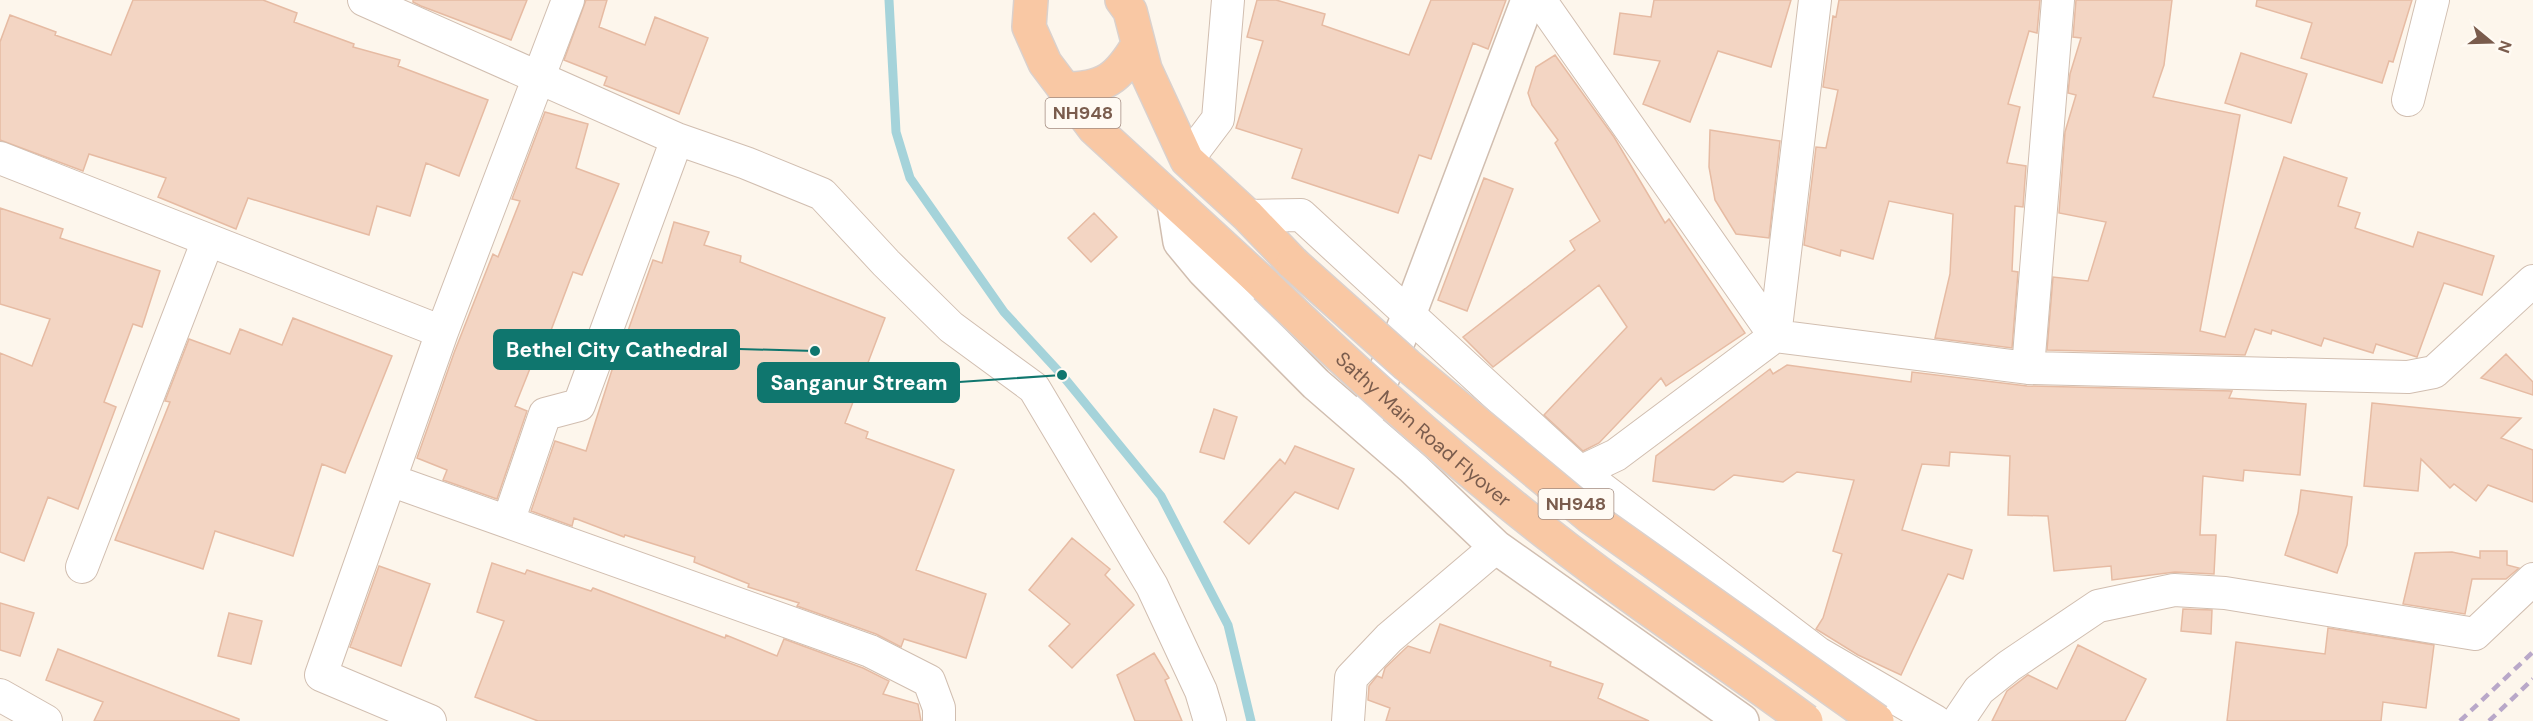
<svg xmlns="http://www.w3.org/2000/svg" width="2533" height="721" font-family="'DM Sans',sans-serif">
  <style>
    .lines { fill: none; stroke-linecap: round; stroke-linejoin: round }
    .stream { stroke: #a5d3da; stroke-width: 9 }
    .building { fill: #f3d5c3; stroke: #e6bba3; stroke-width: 1.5 }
    .minor-casing { stroke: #d1beb0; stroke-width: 34 }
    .tertiary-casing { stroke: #d1beb0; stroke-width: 36 }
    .trunk-casing { stroke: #dad1cd; stroke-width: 36 }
    .minor { stroke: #fff; stroke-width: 32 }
    .tertiary { stroke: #fff; stroke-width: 33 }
    .trunk { stroke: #f9c8a4; stroke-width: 33 }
    .rail { stroke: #b9a8c9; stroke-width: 4.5; stroke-dasharray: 9 6; stroke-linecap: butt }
    .trunk-bridge-casing { stroke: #dad1cd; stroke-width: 36; stroke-linecap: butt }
    .trunk-bridge { stroke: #f9c8a4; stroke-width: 33 }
    .labels { text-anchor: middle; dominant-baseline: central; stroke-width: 5; stroke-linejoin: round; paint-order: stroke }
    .shield { fill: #fffaf3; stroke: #a28b7f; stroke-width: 1.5 }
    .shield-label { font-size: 18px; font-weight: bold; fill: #7a5c4d }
    .street-label { font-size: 20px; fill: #7a5c4d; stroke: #fffaf3 }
    .leader { fill: none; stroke: #0f766e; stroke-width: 2 }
    .callout-dot { fill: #0f766e; stroke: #fffaf3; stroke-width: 2 }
    .callout { fill: #0f766e; stroke: #0f766e; stroke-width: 2 }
    .callout-label { font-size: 21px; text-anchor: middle; font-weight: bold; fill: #fff }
  </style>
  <rect width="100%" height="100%" fill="#fdf6ec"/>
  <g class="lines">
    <path class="stream" d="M 889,0 L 896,132 L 910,178 L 1004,312 L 1062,375 L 1161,496 L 1228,625 L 1251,721"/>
  </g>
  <path class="building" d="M 133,0 L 263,0 L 297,13 L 294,22 L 354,44 L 353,47 L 400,60 L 398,66 L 488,100 L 459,176 L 426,163 L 410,216 L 377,206 L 369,235 L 248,198 L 236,229 L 158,197 L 166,178 L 89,154 L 83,171 L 0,140 L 0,42 L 10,15 L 56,32 L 55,35 L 111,55 Z
    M 413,0 L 527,0 L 511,40 L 421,6 L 413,2 Z
    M 586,0 L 607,0 L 599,27 L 645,45 L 655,17 L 708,38 L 679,114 L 604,85 L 607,77 L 564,60 Z
    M 1257,0 L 1276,0 L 1325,14 L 1322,25 L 1409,55 L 1431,0 L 1506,0 L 1488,49 L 1473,43 L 1431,159 L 1419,155 L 1398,213 L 1292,178 L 1302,149 L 1236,128 L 1263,41 L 1247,37 Z
    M 1654,0 L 1791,0 L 1771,67 L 1718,51 L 1690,122 L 1643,104 L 1660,61 L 1614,54 L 1620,13 L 1651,17 Z
    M 1839,0 L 2040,0 L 2037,33 L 2029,31 L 2008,104 L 2020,107 L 2007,163 L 2026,166 L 2023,207 L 2015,206 L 2012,271 L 2018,272 L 2012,348 L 1935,338 L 1950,274 L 1953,214 L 1889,201 L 1873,259 L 1841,250 L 1840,256 L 1804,245 L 1816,147 L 1826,148 L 1838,90 L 1823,87 L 1833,16 L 1836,17 Z
    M 2076,0 L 2172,0 L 2164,65 L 2153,97 L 2240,115 L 2200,331 L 2225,337 L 2284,157 L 2347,178 L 2338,206 L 2360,213 L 2355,228 L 2413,247 L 2418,232 L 2494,256 L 2482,295 L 2444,283 L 2417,357 L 2376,344 L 2373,353 L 2324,338 L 2321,346 L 2272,330 L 2271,334 L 2255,329 L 2245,355 L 2047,350 L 2053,277 L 2088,281 L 2106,222 L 2059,213 L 2065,132 L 2076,95 L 2068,93 L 2070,74 L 2081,38 L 2073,37 Z
    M 2257,0 L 2412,0 L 2393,62 L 2389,61 L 2382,83 L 2301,58 L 2312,23 L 2256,6 Z
    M 2241,53 L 2307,74 L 2291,123 L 2225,103 Z
    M 1555,55 L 1614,137 L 1665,223 L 1669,219 L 1745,333 L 1666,386 L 1661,378 L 1599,443 L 1583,451 L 1544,415 L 1627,327 L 1599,285 L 1493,367 L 1463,337 L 1575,250 L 1570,241 L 1600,221 L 1555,143 L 1558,140 L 1532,105 L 1528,93 L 1536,67 Z
    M 545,112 L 588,124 L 576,168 L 619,184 L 582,275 L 573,272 L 550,333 L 545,331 L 515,406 L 527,411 L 497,499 L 443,480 L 447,470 L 417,458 L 454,353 L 493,254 L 498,257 L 520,201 L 512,199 Z
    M 1710,130 L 1780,141 L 1769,238 L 1736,234 L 1715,200 L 1709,167 Z
    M 1484,178 L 1513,189 L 1467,311 L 1438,300 Z
    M 0,208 L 63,229 L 60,238 L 160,271 L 142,327 L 133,324 L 104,402 L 116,407 L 78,509 L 48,497 L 24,561 L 0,552 L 0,353 L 32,366 L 50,319 L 0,304 Z
    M 1094,213 L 1117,237 L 1091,262 L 1068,238 Z
    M 674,222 L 709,232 L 704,245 L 741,256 L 740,262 L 885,318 L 845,423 L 868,432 L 866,438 L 954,470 L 916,570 L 986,594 L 966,658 L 904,639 L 901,647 L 876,634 L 797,606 L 799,603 L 748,587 L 749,584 L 694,562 L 695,557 L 625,535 L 624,537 L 574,518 L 572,526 L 531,511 L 555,441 L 586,451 L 620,345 L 623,345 L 653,260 L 662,263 Z
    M 293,318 L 392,356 L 345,473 L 322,464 L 293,556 L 215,531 L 203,569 L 115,540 L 170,402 L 165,401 L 189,339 L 230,354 L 240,329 L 282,345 Z
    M 2506,354 L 2533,382 L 2533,395 L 2481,378 Z
    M 1787,365 L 1911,382 L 1912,372 L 2027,386 L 2232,391 L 2229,398 L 2306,404 L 2300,475 L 2244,470 L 2243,481 L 2203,476 L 2200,535 L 2216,535 L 2214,574 L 2175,572 L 2112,580 L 2111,566 L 2054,571 L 2048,516 L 2008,515 L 2010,456 L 1950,452 L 1949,466 L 1922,464 L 1902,530 L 1972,550 L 1963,579 L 1948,574 L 1901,675 L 1858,655 L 1816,629 L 1823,618 L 1842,554 L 1833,551 L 1854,480 L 1797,472 L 1783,482 L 1734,475 L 1714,490 L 1653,481 L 1656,456 L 1770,369 L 1773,374 Z
    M 2372,403 L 2521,418 L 2501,438 L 2533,450 L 2533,502 L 2488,485 L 2476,501 L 2454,484 L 2450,488 L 2421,459 L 2418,491 L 2364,486 Z
    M 1214,409 L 1237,417 L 1224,459 L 1200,452 Z
    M 1295,446 L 1354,469 L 1338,509 L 1295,492 L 1249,544 L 1224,522 L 1280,459 L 1285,464 Z
    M 2301,490 L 2352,497 L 2347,545 L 2337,573 L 2285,555 L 2298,513 Z
    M 1072,538 L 1110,569 L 1105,575 L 1134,605 L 1072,668 L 1049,646 L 1070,624 L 1029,590 Z
    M 2480,551 L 2507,551 L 2507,565 L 2519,568 L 2506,579 L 2472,579 L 2465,614 L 2403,604 L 2415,553 L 2452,552 L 2480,558 Z
    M 492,563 L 525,574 L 527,570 L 591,591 L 593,588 L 725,638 L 726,635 L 777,656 L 784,639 L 863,668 L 889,681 L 883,694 L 918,704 L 921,721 L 538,721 L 475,697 L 504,621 L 477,612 Z
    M 379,566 L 430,584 L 401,666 L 350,647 Z
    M 0,603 L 34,613 L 20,656 L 0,650 Z
    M 2183,609 L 2212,610 L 2211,634 L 2181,631 Z
    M 229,613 L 262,621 L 251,664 L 218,656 Z
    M 1440,624 L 1551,662 L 1550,666 L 1603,684 L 1598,698 L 1649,721 L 1386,721 L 1390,708 L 1368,700 L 1369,686 L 1377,676 L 1382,678 L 1385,668 L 1408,646 L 1430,653 Z
    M 2328,628 L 2434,645 L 2426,708 L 2383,702 L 2381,721 L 2227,721 L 2236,642 L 2325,654 Z
    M 2078,645 L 2146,679 L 2125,721 L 1992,721 L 2007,691 L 2028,675 L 2057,689 Z
    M 58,649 L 239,719 L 239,721 L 94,721 L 103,702 L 46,680 Z
    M 1154,653 L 1169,678 L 1165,680 L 1182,721 L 1135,721 L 1117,675 Z"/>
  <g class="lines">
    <g class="minor-casing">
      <path id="minor" d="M 364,0 L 677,139
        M 1540,0 L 1775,336
        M 2408,100 L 2433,0
        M 0,158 L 442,332
        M 1187,160 L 1218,119 L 1228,0
        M 1248,216 L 1301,215 L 1580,472 L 1818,653 L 1935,721
        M 1775,336 L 1815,0
        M 2028,368 L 2058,0
        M 1580,472 L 1616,455 L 1775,336 L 2028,368 L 2408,377 L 2434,372 L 2533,281
        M 390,480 L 508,522
        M 82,567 L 208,240
        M 0,695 L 46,721
        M 430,721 L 321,675 L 442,332 L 568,0
        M 939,721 L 939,708 L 929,681 L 870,651 L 508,522 L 545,414 L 579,405 L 677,139 L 746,163 L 822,194 L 886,263 L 951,327 L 1034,388 L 1152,586 L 1201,691 L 1210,721
        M 1348,721 L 1351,678 L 1389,638 L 1496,547
        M 1958,721 L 1979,690 L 2009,666 L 2098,606 L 2174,590 L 2225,593 L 2475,634 L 2533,579"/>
    </g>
    <g class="tertiary-casing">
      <path id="tertiary" d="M 1174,204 L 1180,242 L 1204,271 L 1316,384 L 1413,468 L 1496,547 L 1742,721
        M 1367,415 L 1409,315 L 1528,0"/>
    </g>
    <g class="trunk-casing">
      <path id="trunk" d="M 1031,0 L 1029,27 L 1045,63 L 1094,128 L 1266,286
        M 1122,0 L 1130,11 L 1145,69 L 1187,160 L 1248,216 L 1293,263
        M 1064,89 C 1105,89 1118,78 1138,45"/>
    </g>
    <use href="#minor" class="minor"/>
    <use href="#tertiary" class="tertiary"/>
    <use href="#trunk" class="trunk"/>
    <path class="rail" d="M 2460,721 L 2533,652
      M 2489,721 L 2533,679"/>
    <g class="trunk-bridge-casing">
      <g id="trunk-bridge">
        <path d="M 1293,263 L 1407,365 L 1589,516 L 1877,721"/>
        <path id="s1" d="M 1266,286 C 1372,389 1484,488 1603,576 C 1670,625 1739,672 1806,721"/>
      </g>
    </g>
    <use href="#trunk-bridge" class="trunk-bridge"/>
  </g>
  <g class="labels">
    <g class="shield">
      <rect x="1045.5" y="98" width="75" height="30" rx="4.5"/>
      <rect x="1538.5" y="489" width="75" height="30" rx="4.5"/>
    </g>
    <g class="shield-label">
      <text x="1083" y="113">NH948</text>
      <text x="1576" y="504">NH948</text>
    </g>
    <g class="street-label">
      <text stroke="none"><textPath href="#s1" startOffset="213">Sathy Main Road Flyover</textPath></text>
    </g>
  </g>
  <path class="leader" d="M815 351L739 349M1062 375L959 382"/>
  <g class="callout-dot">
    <circle cx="815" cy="351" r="6"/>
    <circle cx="1062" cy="375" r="6"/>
  </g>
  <g class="callout">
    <rect x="494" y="330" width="245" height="39" rx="6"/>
    <rect x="758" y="363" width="201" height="39" rx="6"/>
  </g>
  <g class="callout-label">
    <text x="617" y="357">Bethel City Cathedral</text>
    <text x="859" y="390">Sanganur Stream</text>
  </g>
  <g transform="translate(2491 42) rotate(109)" stroke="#fffaf3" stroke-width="4.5" paint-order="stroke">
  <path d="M0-4.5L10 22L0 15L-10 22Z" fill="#7a5c4d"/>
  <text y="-9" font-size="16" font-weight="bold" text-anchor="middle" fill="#7a5c4d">N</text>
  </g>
</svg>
